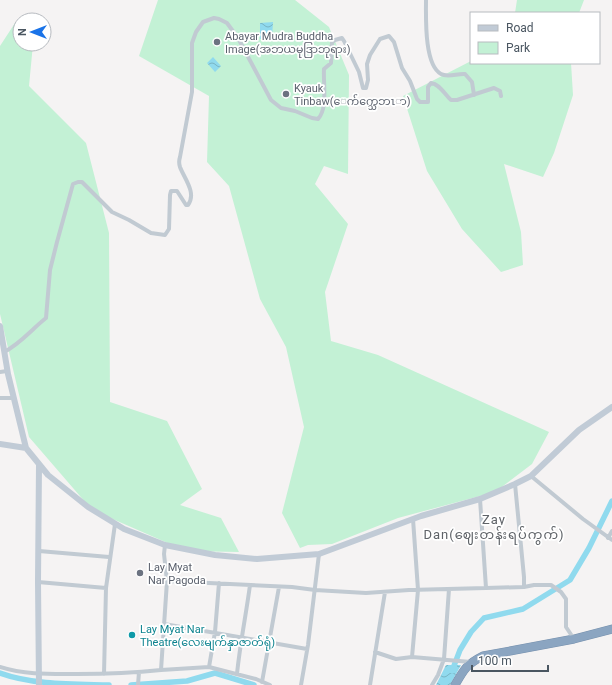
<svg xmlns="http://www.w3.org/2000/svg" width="612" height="685" font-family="Roboto,'Noto Sans Myanmar',sans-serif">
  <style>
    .park { fill: #c3f1d5 }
    .water { fill: url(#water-waves) }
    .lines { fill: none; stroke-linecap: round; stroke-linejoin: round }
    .canal { stroke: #90daee; stroke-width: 5.5 }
    .highway-casing { stroke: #7690ad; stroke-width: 9 }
    .street { stroke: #c1cad2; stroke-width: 4 }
    .secondary { stroke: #c1cbd6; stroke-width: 6 }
    .highway { stroke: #8ba5c1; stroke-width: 8 }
    .worship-dot { fill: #6b7280; stroke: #fff; stroke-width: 1.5 }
    .culture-dot { fill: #0f9aa8; stroke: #fff; stroke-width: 1.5 }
    .labels { text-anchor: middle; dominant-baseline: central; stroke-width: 3.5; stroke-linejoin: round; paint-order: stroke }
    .worship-label { font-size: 11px; fill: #5b616d; stroke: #fff; text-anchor: start }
    .culture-label { font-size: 11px; fill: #0d838f; stroke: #fff; text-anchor: start }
    .quarter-label { font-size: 13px; letter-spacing: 1px; fill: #5f6368; stroke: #fff }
  </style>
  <defs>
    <pattern id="water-waves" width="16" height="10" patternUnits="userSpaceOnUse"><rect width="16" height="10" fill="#90daee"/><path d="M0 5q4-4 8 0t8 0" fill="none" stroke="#78b4c4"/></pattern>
  </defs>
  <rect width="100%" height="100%" fill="#f5f3f3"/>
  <path class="park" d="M 158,0 L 295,0 L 329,27 L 349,75 L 348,174 L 324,166 L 315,184 L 348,224 L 325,292 L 331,341 L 378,355 L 549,432 L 532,464 L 495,492 L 398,518 L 332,544 L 308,545 L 300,548 L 282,513 L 304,427 L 286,347 L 260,299 L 229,186 L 207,162 L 209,96 L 139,56 Z
    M 517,0 L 584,0 L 579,13 L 515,13 Z
    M 15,23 L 20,25 L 20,44 L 33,44 L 29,86 L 86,143 L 109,233 L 110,402 L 167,421 L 202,489 L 180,505 L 221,518 L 239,552 L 186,551 L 92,510 L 29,437 L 0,314 L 0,46 Z
    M 471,61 L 471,63 L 571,63 L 573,95 L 554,153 L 543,177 L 504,164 L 521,232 L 523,265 L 501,272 L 462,229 L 427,171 L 403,96 Z"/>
  <path class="water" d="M 273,22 L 272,38 L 260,39 L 260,23 Z
    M 213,57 L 221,66 L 215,72 L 207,63 Z
    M 446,665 L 461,665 L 450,685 L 436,685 Z"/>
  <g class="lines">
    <path class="canal" d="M 452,671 L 460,650 L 471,632 L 484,618 L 523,609 L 570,580 L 589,548 L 612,501
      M 0,673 C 33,685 73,684 109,685
      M 131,685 L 187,681 L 215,673 L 254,685"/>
    <g class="highway-casing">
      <path id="highway" d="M 455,685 C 464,669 467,664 483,656 L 574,639 L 612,629"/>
    </g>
    <path class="street" d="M 426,0 C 426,17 424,65 441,74 C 448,78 458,73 465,74 L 472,82 L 474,95
      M 4,352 C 20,344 32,329 46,318 L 50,270 L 57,242 L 73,184 L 78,182 L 82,182 L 112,212 L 129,220 L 151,233 L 165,235 L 169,229 L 170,195 L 171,191 L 177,191 L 186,205 L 188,205 C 197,193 184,178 180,167 C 179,164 179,160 180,157 L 192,92 L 192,43 L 196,32 L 203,22 L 214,18 L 219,19 L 227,23 L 238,38 L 271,100 L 281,108 L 295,111 L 312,118 L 318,119 C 328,109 323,82 324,69 L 331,63 L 332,42 L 335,40 L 342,38 L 344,41 L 359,72 L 363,88 L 366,88 L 368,80 L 367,64 L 370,55 L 380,39 L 389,36 L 394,42 L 402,68 L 410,81 L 417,99 L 420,102 L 428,102 L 428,87 L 431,83 C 440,84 444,94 451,100 L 457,100 L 494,88 L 500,91 L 501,96
      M 0,372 L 7,371
      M 0,398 L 14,398
      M 531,476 L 583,519 L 612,540
      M 515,484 L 524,577 L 524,587
      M 480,499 L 486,588
      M 608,538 L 612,531
      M 39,551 L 109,557
      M 167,581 L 292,587 L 315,590 L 366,593 L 409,590 L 486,588 L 524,587 L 534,585 L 551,585 L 561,592 L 566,599 L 566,627 L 574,639
      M 38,582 L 106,588
      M 164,624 L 307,649
      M 375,652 L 396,659 L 412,657 L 471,662
      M 412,657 L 418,590 L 413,519
      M 0,667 C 25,675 51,674 77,674 C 105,674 133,673 161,670 L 167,581 L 164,554 L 165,545
      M 209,667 L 215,632 L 219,583
      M 161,670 L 209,667 L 256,679 L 270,685
      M 104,674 L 106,588 L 115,524
      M 237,674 C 240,644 246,615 250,585
      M 262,682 L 279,587
      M 138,685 L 139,672
      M 301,685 L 308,645 L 319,554
      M 370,685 L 385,592
      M 432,685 L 438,675 L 444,659 L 449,589"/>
    <path class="secondary" d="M 0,326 L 8,374 L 26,448 L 48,475 L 88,507 L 124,529 L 165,545 L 215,555 L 257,559 L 319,554 L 421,516 L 480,499 L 515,484 L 531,476 L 579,430 L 612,407
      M 0,444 L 26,448
      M 39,685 L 38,582 L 39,465"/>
    <use href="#highway" class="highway"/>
  </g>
  <g class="worship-dot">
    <circle cx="217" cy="42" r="4"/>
    <circle cx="286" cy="94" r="4"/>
    <circle cx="140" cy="573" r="4"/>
  </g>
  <circle class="culture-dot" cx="132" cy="635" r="4"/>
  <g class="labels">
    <g class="worship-label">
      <text x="225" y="36">Abayar Mudra Buddha<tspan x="225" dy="13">Image(အဘယမုဒြာဘုရား)</tspan></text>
      <text x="294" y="88">Kyauk<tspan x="294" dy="13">Tinbaw(ေက်က္သေဘၤာ)</tspan></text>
      <text x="148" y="567">Lay Myat<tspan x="148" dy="13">Nar Pagoda</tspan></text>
    </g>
    <g class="culture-label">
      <text x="140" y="629">Lay Myat Nar<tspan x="140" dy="13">Theatre(လေးမျက်နှာဇာတ်ရုံ)</tspan></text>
    </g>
    <g class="quarter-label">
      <text x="494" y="519">Zay<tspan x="494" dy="15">Dan(ဈေးတန်းရပ်ကွက်)</tspan></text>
    </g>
  </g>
  <rect x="470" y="12" width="130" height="52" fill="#ffffff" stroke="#b7bbc0"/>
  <rect x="478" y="25" width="20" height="6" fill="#c1cbd6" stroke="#b7bbc0"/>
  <text x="506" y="32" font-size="12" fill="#4a5661">Road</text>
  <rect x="478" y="42" width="20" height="12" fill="#c3f1d5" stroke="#b7bbc0"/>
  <text x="506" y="52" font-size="12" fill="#4a5661">Park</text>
  <g transform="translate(32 32) rotate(270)"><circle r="19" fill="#ffffff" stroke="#b7bbc0"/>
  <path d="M0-3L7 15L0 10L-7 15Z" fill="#1a73e8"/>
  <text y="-6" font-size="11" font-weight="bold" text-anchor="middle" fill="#4a5661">N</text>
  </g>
  <path d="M472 665v6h76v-6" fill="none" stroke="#4a5661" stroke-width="2"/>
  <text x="478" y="665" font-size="12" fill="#4a5661" stroke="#ffffff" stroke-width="3" paint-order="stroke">100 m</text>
</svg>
